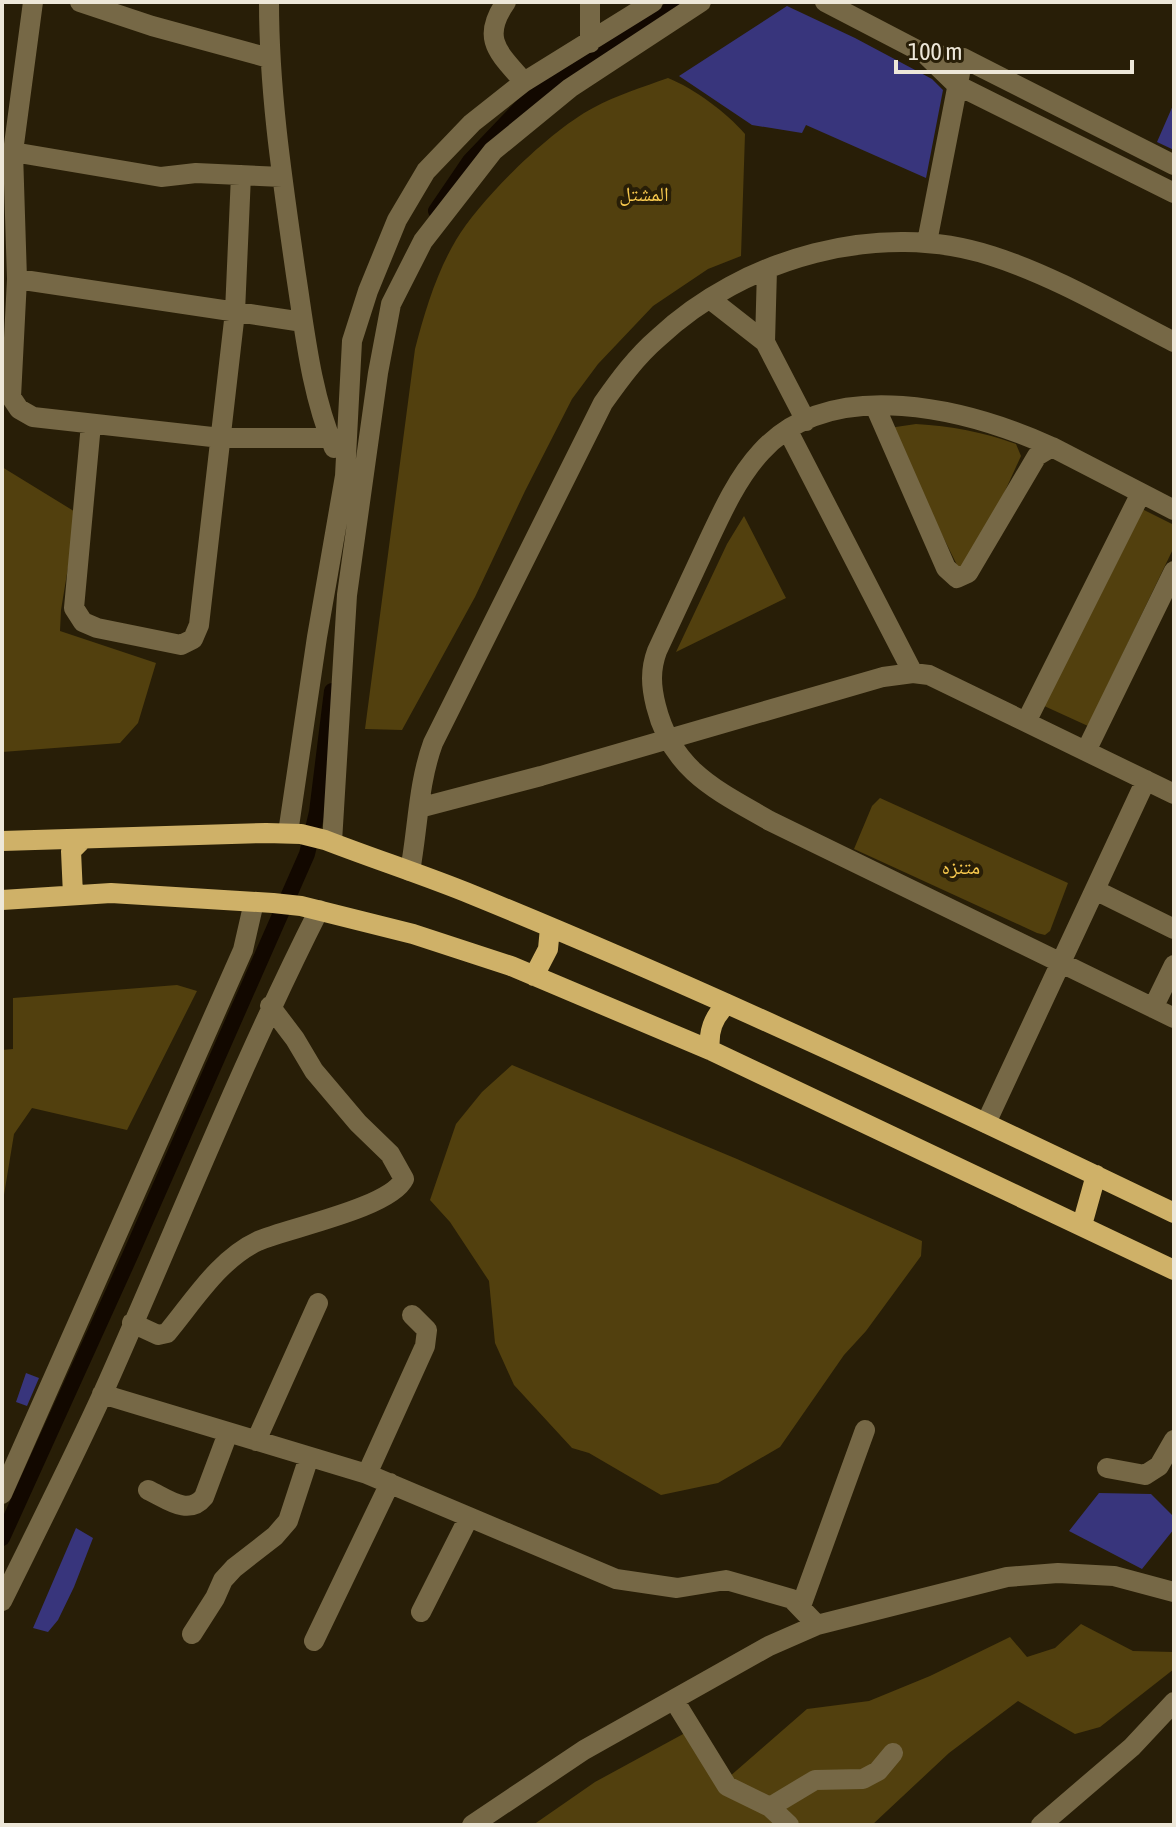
<svg xmlns="http://www.w3.org/2000/svg" width="1176" height="1827" font-family="'Asap Condensed','Noto Naskh Arabic',sans-serif">
  <style>
    .green { fill: #52400e }
    .lines { fill: none; stroke-linecap: round; stroke-linejoin: round }
    .canal { stroke: #120800; stroke-width: 16 }
    .building { fill: #38357c }
    .minor { stroke: #766846; stroke-width: 20 }
    .major { stroke: #cfb168; stroke-width: 20 }
    .labels { text-anchor: middle; dominant-baseline: central; stroke-width: 8; stroke-linejoin: round; paint-order: stroke }
    .park-label { font-size: 20px; fill: #f8c94e; stroke: #281e07 }
  </style>
  <rect width="100%" height="100%" fill="#281e07"/>
  <path class="green" d="M 668,78 C 695,89 726,112 745,134 L 741,256 L 708,269 L 653,306 L 598,364 L 572,399 L 525,491 L 475,597 L 402,730 L 365,729 L 415,349 C 425,311 436,274 456,240 C 481,198 551,130 593,108 C 617,95 643,87 668,78 Z
    M 916,424 C 951,426 983,432 1016,444 L 1021,456 L 974,559 L 959,569 L 889,428 Z
    M 2,467 L 77,513 L 61,610 L 60,631 L 156,663 L 138,723 L 120,743 L 2,752 Z
    M 1138,507 L 1174,525 L 1174,547 L 1088,726 L 1042,705 Z
    M 744,516 L 786,598 L 676,652 L 727,544 Z
    M 880,798 L 1068,883 L 1050,931 L 1045,935 L 1037,933 L 854,849 L 872,806 Z
    M 177,985 L 197,991 L 127,1130 L 32,1108 L 14,1134 L 2,1207 L 2,1050 L 13,1049 L 13,998 Z
    M 512,1065 L 737,1159 L 922,1241 L 921,1256 L 866,1331 L 844,1355 L 780,1447 L 718,1483 L 661,1495 L 589,1453 L 572,1448 L 514,1385 L 495,1343 L 489,1281 L 450,1222 L 430,1200 L 456,1124 L 482,1092 Z
    M 1081,1624 L 1133,1651 L 1174,1652 L 1174,1669 L 1100,1727 L 1075,1734 L 1018,1701 L 949,1753 L 872,1825 L 533,1825 L 595,1782 L 685,1733 L 729,1777 L 807,1709 L 869,1701 L 930,1676 L 1010,1637 L 1027,1657 L 1055,1648 Z"/>
  <g class="lines">
    <path class="canal" d="M 436,211 L 470,161 L 530,98 L 683,2
      M 2,1538 L 129,1258 L 307,854 L 317,812 L 332,691"/>
  </g>
  <path class="building" d="M 787,6 L 855,38 L 932,79 L 943,90 L 926,178 L 806,125 L 802,133 L 752,125 L 679,76 Z
    M 1174,103 L 1174,150 L 1157,142 Z
    M 26,1373 L 39,1378 L 27,1406 L 16,1402 Z
    M 1099,1493 L 1151,1494 L 1174,1517 L 1174,1529 L 1142,1569 L 1069,1531 Z
    M 76,1528 L 93,1538 L 74,1587 L 58,1620 L 48,1632 L 33,1628 Z"/>
  <g class="lines">
    <path class="minor" d="M 33,2 L 13,152 L 17,279 L 11,397 L 19,409 L 33,417 L 221,438 L 330,438
      M 80,2 L 152,26 L 269,58
      M 269,2 C 269,94 283,184 296,275 C 305,333 311,393 334,448
      M 506,2 C 480,39 499,53 524,82
      M 590,2 L 590,43
      M 825,2 L 925,54 L 957,85 L 1174,193
      M 925,54 L 963,58 L 1174,165
      M 13,152 L 161,177 L 196,173 L 282,177
      M 927,242 L 960,73
      M 17,279 L 303,322
      M 710,299 L 765,342 L 806,421
      M 765,342 L 767,269
      M 875,406 L 946,568 L 957,578 L 968,573 L 1037,456 L 1052,447 L 1174,510
      M 91,424 L 74,608 L 83,622 L 97,628 L 181,645 L 193,639 L 199,625 L 235,312 L 241,175
      M 788,431 L 913,673
      M 1052,447 C 970,410 832,373 761,452 C 737,478 721,514 706,546 C 690,581 673,616 657,651 C 650,670 651,686 656,706 C 672,771 718,791 770,821 L 1174,1018
      M 1026,722 L 1141,493
      M 1086,751 L 1174,571
      M 419,808 L 541,776 L 883,677 L 913,673 L 929,675 L 1174,794
      M 288,833 L 317,637 L 345,476 L 352,341 L 368,291 L 397,220 L 426,171 L 472,123 L 524,82 L 653,2
      M 332,842 L 347,595 L 378,373 L 391,304 L 423,241 L 493,151 L 570,88 L 701,2
      M 410,871 C 418,828 418,784 433,743 L 603,403 C 620,379 636,357 658,338 C 743,258 880,219 992,256 C 1055,276 1115,312 1174,342
      M 1095,890 L 1174,929
      M 1153,1008 L 1174,965
      M 986,1123 L 1146,780
      M 132,1323 L 158,1335 L 167,1333 C 193,1302 219,1259 258,1241 C 288,1228 390,1208 404,1179 L 390,1154 L 358,1123 L 314,1071 L 295,1039 L 270,1006
      M 102,1394 L 367,1474 L 616,1579 L 677,1588 L 726,1580 L 792,1599 L 817,1625
      M 256,1441 L 318,1303
      M 1107,1468 L 1145,1475 L 1159,1466 L 1174,1440
      M 367,1474 L 425,1346 L 427,1330 L 412,1315
      M 148,1490 C 166,1498 188,1517 204,1497 L 228,1433
      M 2,1494 L 243,950 L 254,902
      M 2,1601 C 36,1532 71,1463 103,1393 C 175,1232 239,1068 319,910
      M 801,1606 L 865,1430
      M 421,1612 L 469,1517
      M 192,1634 L 215,1598 L 223,1580 L 234,1568 L 275,1536 L 288,1521 L 309,1457
      M 314,1641 L 390,1483
      M 674,1700 L 727,1786 L 770,1807 L 789,1825
      M 770,1807 L 815,1780 L 863,1779 L 878,1771 L 893,1753
      M 472,1825 L 584,1750 L 769,1646 L 817,1625 L 1007,1577 L 1058,1573 L 1114,1576 L 1174,1592
      M 1041,1825 L 1132,1747 L 1174,1702"/>
    <path class="major" d="M 2,841 L 266,833 L 301,834 L 325,840 C 374,859 424,875 473,895 C 711,992 943,1102 1174,1213
      M 73,895 L 71,851 L 83,839
      M 2,900 L 111,893 L 273,903 L 301,906 L 413,934 L 511,966 L 710,1050 L 1174,1270
      M 534,976 L 548,949 L 550,928
      M 710,1050 C 708,1031 713,1017 727,1004
      M 1082,1225 L 1096,1175"/>
  </g>
  <g class="labels">
    <g class="park-label">
      <text x="644" y="193">المشتل</text>
      <text x="961" y="866">متنزه</text>
    </g>
  </g>
  <rect width="1176" height="1827" fill="none" stroke="#ede7d9" stroke-width="8"/>
  <path d="M896 60v12h236v-12" fill="none" stroke="#ede7d9" stroke-width="4"/>
  <text x="908" y="60" font-size="24" fill="#ede7d9" stroke="#281e07" stroke-width="6" paint-order="stroke">100 m</text>
</svg>
